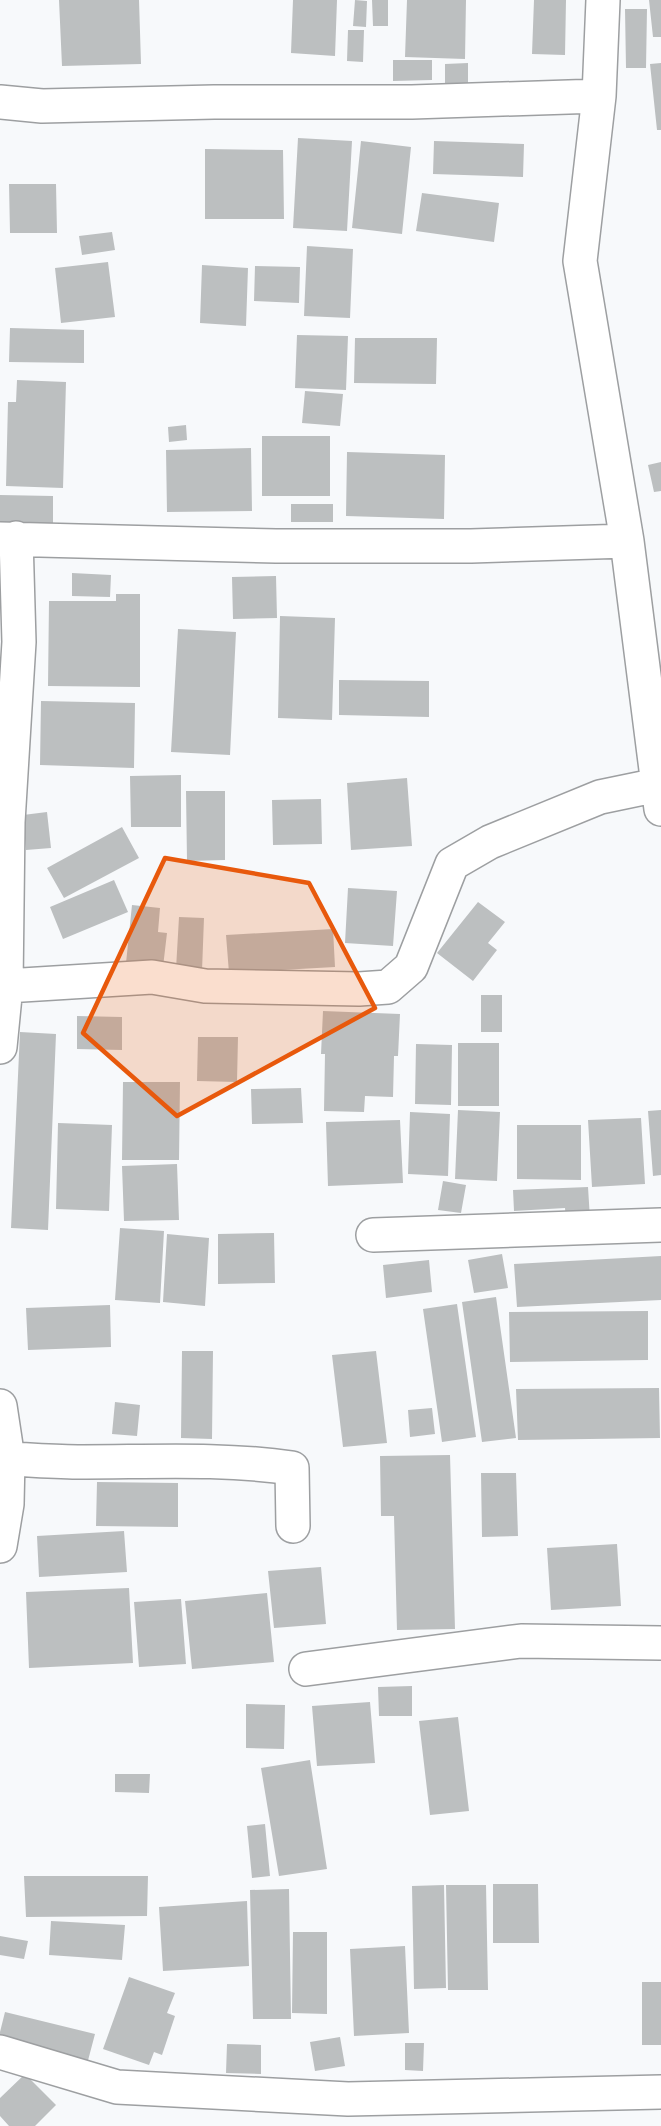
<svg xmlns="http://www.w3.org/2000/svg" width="661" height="2126" font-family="'PT Sans Narrow',sans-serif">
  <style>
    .building { fill: #bcbfc0 }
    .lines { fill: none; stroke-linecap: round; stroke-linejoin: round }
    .minor-casing { stroke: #9d9fa1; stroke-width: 36 }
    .minor { stroke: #fff; stroke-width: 33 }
    .marked { fill: #e8590c; fill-opacity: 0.2; stroke: #e8590c; stroke-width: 4.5; stroke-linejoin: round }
  </style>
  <rect width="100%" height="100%" fill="#f7f9fb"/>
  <path class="building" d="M 59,0 L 139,0 L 141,64 L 62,66 Z
    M 293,0 L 337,0 L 335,56 L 291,53 Z
    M 355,0 L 367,1 L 366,27 L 353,26 Z
    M 372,0 L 388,0 L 388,26 L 373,26 Z
    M 407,0 L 466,0 L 465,59 L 405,57 Z
    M 534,0 L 566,0 L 565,55 L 532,54 Z
    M 649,0 L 661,0 L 661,37 L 653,37 Z
    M 625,9 L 647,9 L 646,68 L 626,68 Z
    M 348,30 L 364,30 L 363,62 L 347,61 Z
    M 393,60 L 432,60 L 432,80 L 393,81 Z
    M 468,63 L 468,87 L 445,87 L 445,64 Z
    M 661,63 L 661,130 L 657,130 L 650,64 Z
    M 298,138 L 352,141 L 347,231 L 293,228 Z
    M 361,141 L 411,147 L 402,234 L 352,228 Z
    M 434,141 L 524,144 L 523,177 L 433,174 Z
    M 205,149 L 283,150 L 284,219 L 205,219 Z
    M 9,184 L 56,184 L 57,233 L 10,233 Z
    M 422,193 L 499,203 L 494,242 L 416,231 Z
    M 112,232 L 115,250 L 82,255 L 79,236 Z
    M 307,246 L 353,249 L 350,318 L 304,316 Z
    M 108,262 L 115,317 L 61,323 L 55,268 Z
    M 202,265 L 248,268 L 246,326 L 200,323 Z
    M 255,266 L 300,267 L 299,303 L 254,301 Z
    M 10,328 L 84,330 L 84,363 L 9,362 Z
    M 297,335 L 348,336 L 346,390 L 295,388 Z
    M 355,338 L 437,338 L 436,384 L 354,383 Z
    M 17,380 L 66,382 L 63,488 L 6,486 L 8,402 L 16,402 Z
    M 305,391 L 343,394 L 340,426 L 302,423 Z
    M 186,425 L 187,440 L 169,442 L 168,427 Z
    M 262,436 L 330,436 L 330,496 L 262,496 Z
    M 251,448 L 252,511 L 167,512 L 166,450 Z
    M 347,452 L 445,455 L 444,519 L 346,516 Z
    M 661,462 L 661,491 L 654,492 L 648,465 Z
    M 0,495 L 53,496 L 53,525 L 0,524 Z
    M 291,504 L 333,504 L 333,522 L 291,522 Z
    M 72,573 L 111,575 L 110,597 L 72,596 Z
    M 276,576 L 277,618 L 233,619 L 232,577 Z
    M 116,594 L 140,594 L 140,687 L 48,686 L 49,601 L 116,601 Z
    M 280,616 L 335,618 L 332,720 L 278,718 Z
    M 178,629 L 236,632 L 230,755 L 171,752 Z
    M 339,680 L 429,681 L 429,717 L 339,715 Z
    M 41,701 L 135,703 L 134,768 L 40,765 Z
    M 181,775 L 181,827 L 131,827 L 130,776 Z
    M 407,778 L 412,846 L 351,850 L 347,783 Z
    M 186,791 L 225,791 L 225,860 L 187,861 Z
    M 321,799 L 322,844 L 273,845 L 272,800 Z
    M 47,812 L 51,848 L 26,850 L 23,815 Z
    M 122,827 L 139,858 L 64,898 L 47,868 Z
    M 114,880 L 128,912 L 63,939 L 50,907 Z
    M 348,888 L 397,891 L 393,946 L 345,943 Z
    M 478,902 L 505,922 L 488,943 L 497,950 L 473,981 L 437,953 Z
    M 132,905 L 160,908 L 158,932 L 167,933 L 163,967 L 126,963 Z
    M 179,917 L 204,918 L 202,971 L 176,969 Z
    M 333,929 L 335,967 L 229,973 L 226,935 Z
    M 481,995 L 502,995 L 502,1032 L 481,1032 Z
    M 323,1011 L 400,1014 L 398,1056 L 394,1056 L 393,1097 L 365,1096 L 364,1112 L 324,1111 L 325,1054 L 321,1054 Z
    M 77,1016 L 122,1017 L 122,1050 L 77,1049 Z
    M 20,1032 L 56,1034 L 48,1230 L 11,1228 Z
    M 198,1037 L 238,1037 L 237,1082 L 197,1081 Z
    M 458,1043 L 499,1043 L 499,1106 L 458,1106 Z
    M 416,1044 L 452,1045 L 451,1105 L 415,1104 Z
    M 123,1082 L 180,1082 L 179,1160 L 122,1160 Z
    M 301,1088 L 303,1123 L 252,1124 L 251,1089 Z
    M 458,1110 L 500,1112 L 497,1181 L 455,1179 Z
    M 661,1110 L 661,1175 L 653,1176 L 648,1111 Z
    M 410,1112 L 450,1114 L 448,1176 L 408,1174 Z
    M 641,1118 L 645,1184 L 592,1187 L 588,1120 Z
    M 400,1120 L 403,1183 L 328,1186 L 326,1122 Z
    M 58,1123 L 112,1125 L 109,1211 L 56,1209 Z
    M 517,1125 L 581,1125 L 581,1180 L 517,1179 Z
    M 177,1164 L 179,1220 L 124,1221 L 122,1166 Z
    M 443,1181 L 466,1185 L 461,1213 L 438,1210 Z
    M 588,1187 L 590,1219 L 566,1220 L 565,1208 L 514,1211 L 513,1190 Z
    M 120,1228 L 164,1231 L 160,1303 L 115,1300 Z
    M 274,1233 L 275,1283 L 218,1284 L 218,1234 Z
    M 167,1234 L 209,1238 L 205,1306 L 163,1302 Z
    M 502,1254 L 508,1288 L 474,1293 L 468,1260 Z
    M 661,1256 L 661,1300 L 517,1307 L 514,1264 Z
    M 429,1260 L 432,1292 L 386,1298 L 383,1265 Z
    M 496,1297 L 516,1438 L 482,1442 L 462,1302 Z
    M 457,1304 L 476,1437 L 442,1442 L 423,1309 Z
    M 110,1305 L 111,1347 L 28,1350 L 26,1308 Z
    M 648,1311 L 648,1360 L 510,1362 L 509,1312 Z
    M 182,1351 L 213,1351 L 212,1439 L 181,1438 Z
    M 376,1351 L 387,1443 L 343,1447 L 332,1355 Z
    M 659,1388 L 660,1438 L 518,1440 L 516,1389 Z
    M 115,1402 L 140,1405 L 137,1436 L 112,1434 Z
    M 432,1408 L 435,1434 L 410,1437 L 408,1410 Z
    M 450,1455 L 455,1629 L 397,1630 L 394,1516 L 381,1516 L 380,1456 Z
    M 481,1473 L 516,1473 L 518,1536 L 482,1537 Z
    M 97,1482 L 178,1483 L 178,1527 L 96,1526 Z
    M 124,1531 L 127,1572 L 39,1577 L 37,1536 Z
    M 617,1544 L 621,1606 L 551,1610 L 547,1548 Z
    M 321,1567 L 326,1624 L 274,1628 L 268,1571 Z
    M 129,1588 L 133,1663 L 29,1668 L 26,1592 Z
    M 267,1593 L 274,1662 L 192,1669 L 185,1601 Z
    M 181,1599 L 186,1664 L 139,1667 L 134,1602 Z
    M 412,1686 L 412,1716 L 379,1716 L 378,1687 Z
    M 370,1702 L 375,1763 L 317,1766 L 312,1706 Z
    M 246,1704 L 285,1705 L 284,1749 L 246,1748 Z
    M 458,1717 L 469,1811 L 430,1815 L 419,1721 Z
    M 310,1760 L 327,1869 L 279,1876 L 261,1768 Z
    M 115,1774 L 150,1774 L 149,1793 L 115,1792 Z
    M 265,1824 L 270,1876 L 252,1878 L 247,1826 Z
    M 24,1876 L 148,1876 L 147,1916 L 26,1917 Z
    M 493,1884 L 538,1884 L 539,1943 L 493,1943 Z
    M 444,1885 L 446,1988 L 414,1989 L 412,1886 Z
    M 446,1885 L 486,1885 L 488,1990 L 448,1990 Z
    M 289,1889 L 291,2019 L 253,2019 L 250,1890 Z
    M 247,1901 L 249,1966 L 163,1971 L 159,1907 Z
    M 51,1921 L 125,1925 L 122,1960 L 49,1955 Z
    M 293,1932 L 327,1932 L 327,2014 L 292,2013 Z
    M 0,1936 L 28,1941 L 24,1959 L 0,1955 Z
    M 405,1946 L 409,2033 L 354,2036 L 350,1949 Z
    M 129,1977 L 175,1993 L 167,2013 L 175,2016 L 162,2055 L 154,2052 L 149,2065 L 103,2049 Z
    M 642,1982 L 661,1982 L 661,2045 L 642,2045 Z
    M 5,2012 L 95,2034 L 86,2068 L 0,2047 L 0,2032 Z
    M 340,2037 L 345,2066 L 315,2071 L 310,2042 Z
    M 405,2043 L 424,2043 L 423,2071 L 405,2070 Z
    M 227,2044 L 261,2045 L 261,2074 L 226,2073 Z
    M 25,2074 L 56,2105 L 35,2126 L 9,2126 L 0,2116 L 0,2098 Z"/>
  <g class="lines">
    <g class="minor-casing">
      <path id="minor" d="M 603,0 L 599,96 L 580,261 L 627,541 L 661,809
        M 0,102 L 42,106 L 214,102 L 412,102 L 599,96
        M 0,539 L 276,546 L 471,546 L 627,541
        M 6,986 L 152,977 L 205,986 L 359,989 L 388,987 L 411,967 L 452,864 L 490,842 L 600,797 L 658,785
        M 0,1047 L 6,986 L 8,822 L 19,642 L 16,538
        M 373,1235 L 661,1225
        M 0,1406 L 8,1459 L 7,1504 L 0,1546
        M 8,1459 C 33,1460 57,1462 82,1462 C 152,1462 222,1458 292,1468 L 293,1526
        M 306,1669 L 521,1641 L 661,1643
        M 0,2052 L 117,2087 L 348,2099 L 661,2092"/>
    </g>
    <use href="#minor" class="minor"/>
  </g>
  <path class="marked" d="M 165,858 L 309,883 L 375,1008 L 177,1116 L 83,1033 Z"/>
</svg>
